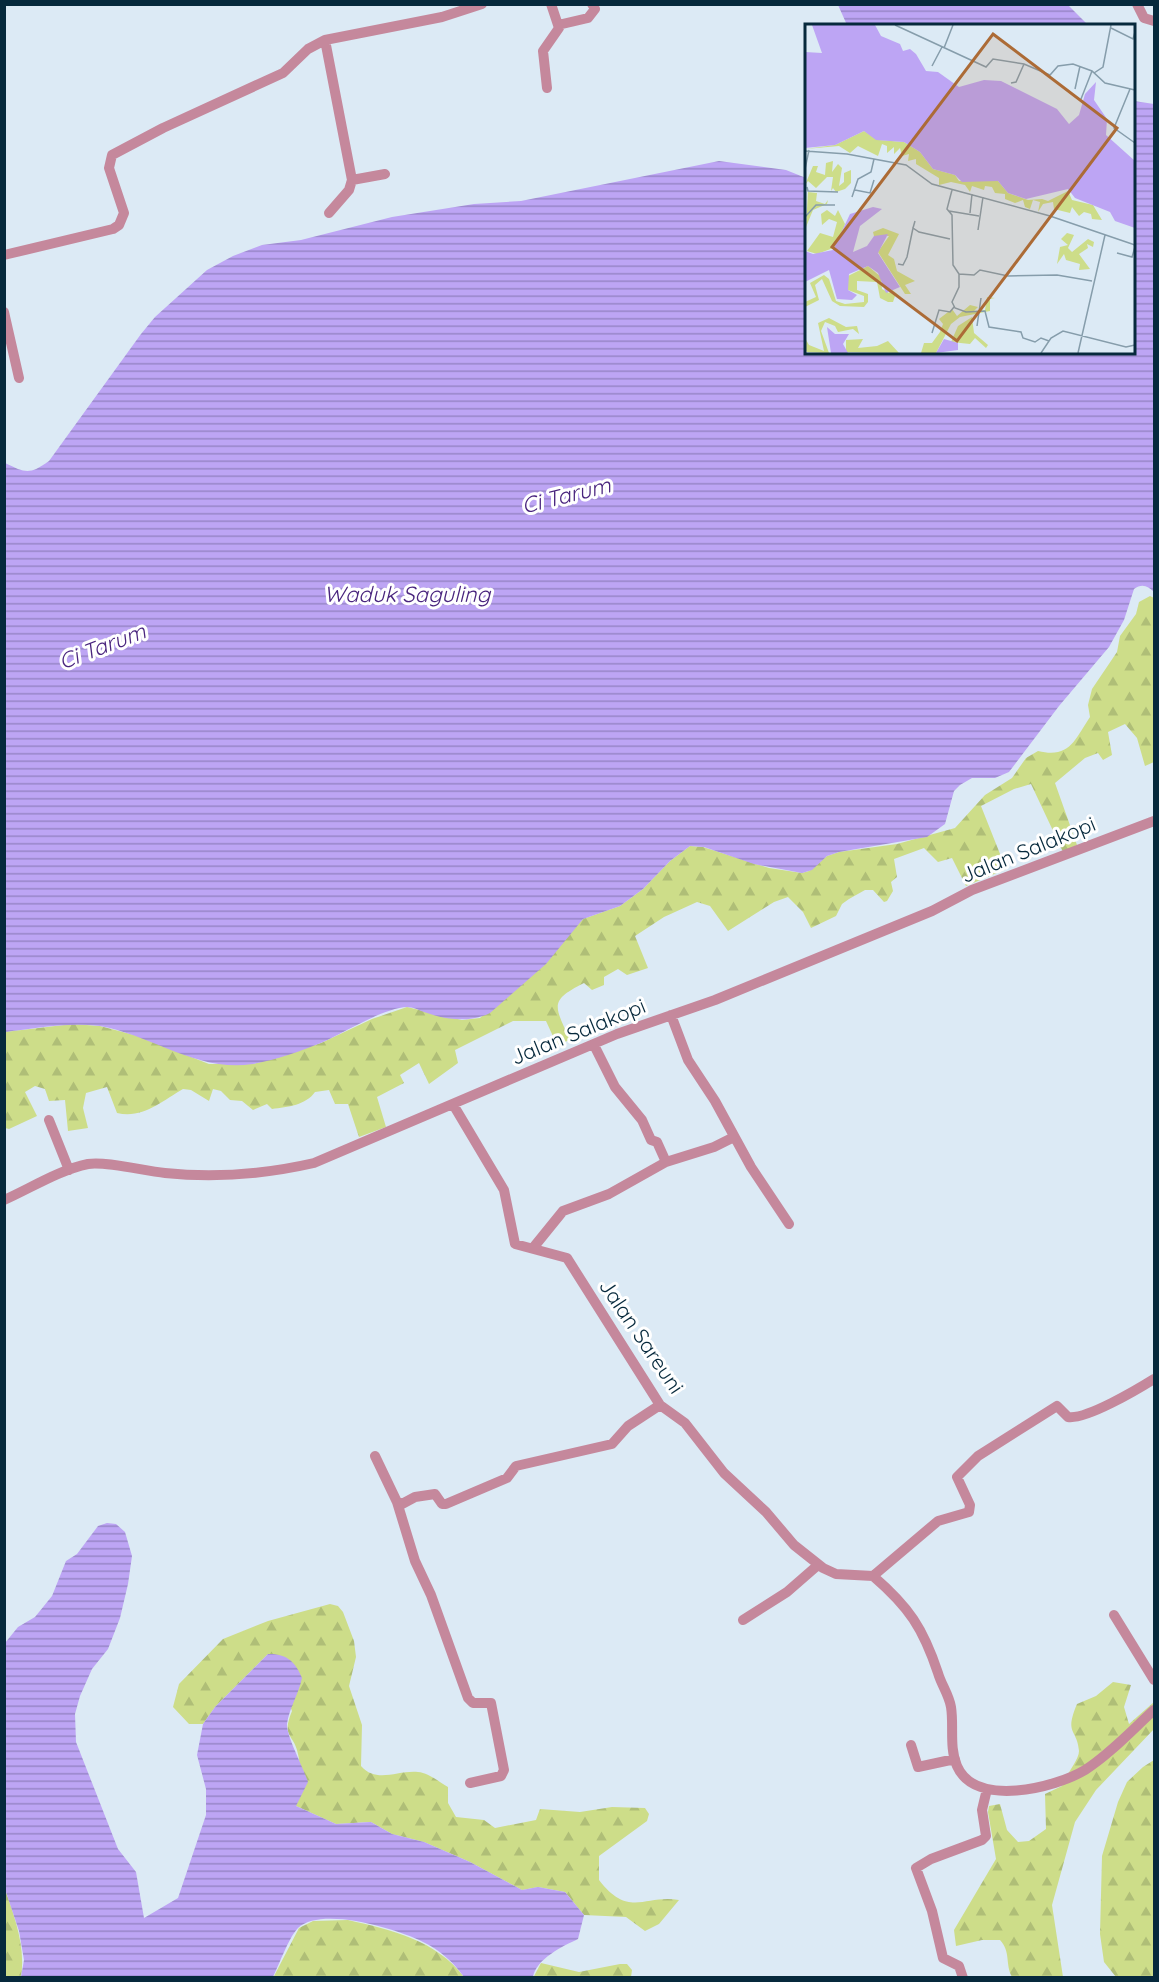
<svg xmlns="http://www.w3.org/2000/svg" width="1159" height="1982" font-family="Quicksand,sans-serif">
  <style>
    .forest { fill: url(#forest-firs) }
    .water { fill: url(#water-rules) }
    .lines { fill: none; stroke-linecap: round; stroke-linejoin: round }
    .minor { stroke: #c5889c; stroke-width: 10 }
    .labels { text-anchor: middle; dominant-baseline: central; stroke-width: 6; stroke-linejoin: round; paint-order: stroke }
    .street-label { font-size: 21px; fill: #06293c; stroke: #fff }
    .water-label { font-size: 22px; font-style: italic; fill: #49247e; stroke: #fff }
    .inset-road { fill: none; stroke: #869dab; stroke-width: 1.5 }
    .view { fill: #ac6b36; fill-opacity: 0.15; stroke: #ac6b36; stroke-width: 3 }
    .inset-edge { fill: none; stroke: #06293c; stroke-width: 3 }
  </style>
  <defs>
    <pattern id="forest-firs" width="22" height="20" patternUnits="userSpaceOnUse" patternTransform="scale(1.5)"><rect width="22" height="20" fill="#cddd89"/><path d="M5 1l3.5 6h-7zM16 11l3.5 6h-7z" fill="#afbe77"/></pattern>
    <pattern id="water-rules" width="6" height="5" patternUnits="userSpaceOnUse" patternTransform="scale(1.5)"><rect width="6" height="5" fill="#bda5f4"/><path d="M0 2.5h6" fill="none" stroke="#9886c7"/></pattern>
  </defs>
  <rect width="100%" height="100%" fill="#dceaf5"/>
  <path class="forest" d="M 1150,596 L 1154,598 L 1154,762 L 1145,766 L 1137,738 L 1125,724 L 1108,732 L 1112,755 L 1103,760 L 1098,753 L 1085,758 L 1055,783 L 1077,845 L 1063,852 L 1031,784 L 1014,789 L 981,806 L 1006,869 L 966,886 L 952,858 L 938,862 L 924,848 L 894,859 L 897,877 L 891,882 L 893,891 L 887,901 L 884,902 L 873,890 L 865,890 L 849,899 L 842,904 L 836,916 L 811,928 L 803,912 L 788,897 L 774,902 L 728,931 L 710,906 L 697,902 L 664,917 L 635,936 L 648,968 L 627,975 L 618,969 L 604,977 L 604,985 L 592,990 L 584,983 C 548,1001 555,1006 570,1040 L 557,1045 L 546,1021 L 513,1021 L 455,1050 L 458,1063 L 429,1084 L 419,1063 L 400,1075 L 404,1083 L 377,1097 L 386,1127 L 359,1137 L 348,1104 L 335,1104 L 329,1090 L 315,1092 C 306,1105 288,1107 272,1109 L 267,1104 L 253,1110 L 242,1101 L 230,1100 L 221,1091 L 213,1089 L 209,1101 L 191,1090 L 183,1089 C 162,1101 143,1119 117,1113 L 107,1087 L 86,1093 L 83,1108 L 88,1128 L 68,1131 L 65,1100 L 49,1101 L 45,1089 L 35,1086 L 25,1092 L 37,1116 L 9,1129 L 5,1128 L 5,1032 L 72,1024 L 100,1026 L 138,1036 L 209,1064 L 253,1064 L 321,1043 L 372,1019 L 407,1007 L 462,1020 L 480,1018 L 583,919 L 620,906 L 643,889 L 670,861 L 690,846 L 703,847 L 769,868 L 802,873 L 809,871 L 827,856 L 839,852 L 897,844 L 955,828 L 985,795 L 1012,778 L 1026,758 L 1038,751 C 1070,759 1075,739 1090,717 L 1088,705 L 1092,689 L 1117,652 L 1120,636 L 1136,614 L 1139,602 Z
    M 330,1604 L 338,1606 L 343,1612 L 354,1641 L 356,1657 L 349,1686 L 362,1725 L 361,1766 C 377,1784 397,1770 418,1772 C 429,1773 439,1782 448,1787 L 448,1803 L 456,1817 L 484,1820 L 495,1828 L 536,1820 L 540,1809 L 580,1812 L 612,1807 L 645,1808 L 649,1814 L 647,1821 L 599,1856 L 599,1880 C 629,1919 645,1894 679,1900 L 659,1924 L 645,1931 L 626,1917 L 584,1915 L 565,1892 L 538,1887 L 522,1890 L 470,1862 L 424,1842 L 392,1834 L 371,1822 L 336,1824 L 296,1806 C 296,1791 302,1769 298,1754 C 294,1733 281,1738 292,1711 L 268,1654 L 215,1707 L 203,1724 L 189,1724 L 173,1707 L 179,1684 L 223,1639 L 268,1621 Z
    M 1113,1682 L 1131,1685 L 1124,1707 L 1129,1724 L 1154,1702 L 1154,1729 L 1096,1790 L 1075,1822 L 1052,1905 L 1063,1977 L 1012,1977 C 1005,1964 1011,1952 1000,1940 L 982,1940 L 956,1946 L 954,1930 L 996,1859 L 988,1812 L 989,1806 L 1000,1804 L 1007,1830 L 1018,1842 L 1029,1841 L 1046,1829 L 1045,1794 L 1062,1786 C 1066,1774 1079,1760 1079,1751 C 1077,1728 1064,1735 1077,1704 L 1096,1696 Z
    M 1154,1760 L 1154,1977 L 1116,1977 L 1104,1962 L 1100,1934 L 1102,1856 L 1118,1802 L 1127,1782 L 1143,1767 Z
    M 4,1886 C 14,1916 26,1946 21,1977 L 5,1977 Z
    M 348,1920 C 392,1930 436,1940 464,1977 L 273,1978 L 299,1928 L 313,1921 Z
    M 541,1963 L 579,1972 L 620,1964 L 627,1964 L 632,1970 L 631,1977 L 533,1978 Z"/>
  <path class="water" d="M 838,5 L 1068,5 L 1088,25 L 847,25 Z
    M 1134,101 L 1154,104 L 1154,592 C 1148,586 1142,583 1134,589 L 1124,620 L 1109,647 L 1059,706 L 1009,772 L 995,778 L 972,778 L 960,785 L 954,791 L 945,824 L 927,837 L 839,852 L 827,856 L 812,870 L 802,873 L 754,864 L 704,847 L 690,846 L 670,861 L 643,889 L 620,906 L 583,919 L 546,964 L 490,1013 C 470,1023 446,1020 424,1012 C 419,1010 413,1007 407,1007 C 384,1008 345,1032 323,1042 C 302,1051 275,1060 253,1064 C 198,1073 152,1035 100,1026 C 68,1022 36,1028 5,1032 L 5,463 C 26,473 29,475 49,461 L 141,334 L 155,317 L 207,270 L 233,256 L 262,245 L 301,240 L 392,217 L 474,204 L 521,201 L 719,161 L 786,170 L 806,178 L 806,352 L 1134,352 Z
    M 107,1523 L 116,1524 L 125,1532 L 132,1556 L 128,1584 L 120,1618 L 108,1649 L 92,1669 L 80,1696 L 75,1714 L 76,1742 L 118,1849 L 136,1872 L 144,1918 L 178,1898 L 206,1815 L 206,1789 L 197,1755 L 203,1724 L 215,1707 L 268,1654 C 286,1653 296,1662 302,1678 C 299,1693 289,1709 287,1724 C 286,1735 304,1769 308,1782 L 296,1806 L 336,1824 L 371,1822 L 392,1834 L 424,1842 L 470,1862 L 522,1890 L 538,1887 L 565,1892 L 584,1915 L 578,1939 C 563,1946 536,1959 533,1977 L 464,1977 C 454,1963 439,1949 423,1942 C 397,1929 322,1906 298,1928 C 289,1937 279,1965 273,1977 L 21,1977 L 24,1960 L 19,1931 L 4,1886 L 5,1643 L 18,1627 L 35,1617 L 52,1596 L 66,1561 L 77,1554 L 98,1526 Z"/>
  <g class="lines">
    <path class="minor" d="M 1137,4 L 1144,18 L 1154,21
      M 558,25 L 588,18 L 595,9 L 592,4
      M 325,40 L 352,180 L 349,190 L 329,213
      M 547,88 L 543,51 L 559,28 L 551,4
      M 352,180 L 385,174
      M 4,255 L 113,229 L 119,225 L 124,213 L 109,168 L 112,155 L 163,128 L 283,73 L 308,49 L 325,40 L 442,17 L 482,4
      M 4,312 L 19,378
      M 671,1015 L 688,1060 L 715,1101 L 751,1167 L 789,1224
      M 594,1045 L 615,1087 L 642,1120 L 651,1140 L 657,1142 L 666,1162
      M 454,1106 L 504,1190 L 515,1244 L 567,1258 L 660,1405 L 685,1423 L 724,1473 L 766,1512 L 794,1545 L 823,1568 L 836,1574 L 873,1576
      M 49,1120 L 69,1170
      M 4,1200 C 31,1188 59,1170 88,1164 C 106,1161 144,1171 165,1173 C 214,1178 266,1174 314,1163 L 617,1034 L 715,1000 L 932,911 L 972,890 L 1154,821
      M 533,1248 L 563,1211 L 609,1194 L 666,1162 L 714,1147 L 734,1137
      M 375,1456 L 397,1502 L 402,1504 L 415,1497 L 435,1494 L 442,1504 L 446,1504 L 507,1478 L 516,1466 L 612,1444 L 628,1426 L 660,1405
      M 397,1502 L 415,1561 L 431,1595 L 468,1698 L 473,1703 L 491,1703 L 504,1770 L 501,1776 L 470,1783
      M 873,1576 C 909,1607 923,1628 938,1673 C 941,1684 949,1695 951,1707 C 954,1726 949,1747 957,1766 C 975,1808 1055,1788 1085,1770 C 1110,1754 1132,1730 1154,1710
      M 873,1576 L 938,1521 L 969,1512 L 970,1505 L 957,1477 L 978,1456 L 1057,1406 L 1068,1417 C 1086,1420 1138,1389 1154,1379
      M 1114,1615 L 1154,1680
      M 743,1620 L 787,1592 L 818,1565
      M 911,1745 L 918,1767 L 955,1759
      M 963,1978 L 959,1966 L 943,1958 L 932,1911 L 916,1868 L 931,1859 L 982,1840 L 986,1836 L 982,1810 L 987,1789"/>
  </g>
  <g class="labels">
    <g class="street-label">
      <text transform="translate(1028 849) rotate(-22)">Jalan Salakopi</text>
      <text transform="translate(578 1031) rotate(-22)">Jalan Salakopi</text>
      <text transform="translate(642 1336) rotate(56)">Jalan Sareuni</text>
    </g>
    <g class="water-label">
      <text transform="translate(566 495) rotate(-14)">Ci Tarum</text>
      <text x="407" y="594">Waduk Saguling</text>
      <text transform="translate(102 646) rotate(-21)">Ci Tarum</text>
    </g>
  </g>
  <g transform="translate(805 24)">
    <rect width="330" height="330" fill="#dceaf5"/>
    <path d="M 59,107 L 74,116 L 99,118 L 115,128 L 128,145 L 150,151 L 154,157 L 193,157 L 203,169 L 223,176 L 237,175 L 243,177 L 263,167 L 267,176 L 288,181 L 297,196 L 287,195 L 286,190 L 279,188 L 274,192 L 267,183 L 265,189 L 249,185 L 248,178 L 238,180 L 233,188 L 235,178 L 228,176 L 225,185 L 220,183 L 218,176 L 210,179 L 200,175 L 200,170 L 190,169 L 187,163 L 180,162 L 179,166 L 167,162 L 165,168 L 160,161 L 146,158 L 134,161 L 134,154 L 111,140 L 111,135 L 103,137 L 104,130 L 97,132 L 95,124 L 89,130 L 89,123 L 82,129 L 82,122 L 77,120 L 73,132 L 53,122 L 45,129 L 34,122 L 0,125 L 30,121 ZM 28,137 L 27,148 L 33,140 L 37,144 L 34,162 L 39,158 L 39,149 L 46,146 L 46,159 L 40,165 L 31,168 L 28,164 L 26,167 L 28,153 L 22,153 L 11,164 L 3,157 L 0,161 L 8,142 L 13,142 L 11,148 L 20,151 L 21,139 ZM 3,168 L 12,169 L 11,177 L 20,180 L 23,176 L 22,180 L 8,186 L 1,203 ZM 33,186 L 40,200 L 31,223 L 12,230 L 2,227 L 15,209 L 28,213 L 32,198 L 24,195 L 17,201 L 16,190 L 22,186 L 30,192 ZM 78,204 L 94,210 L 83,231 L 89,235 L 92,247 L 110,257 L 100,261 L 106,270 L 100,270 L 73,228 L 84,212 L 69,212 L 68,208 ZM 262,209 L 269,211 L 263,224 L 267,228 L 283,215 L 289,218 L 288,223 L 282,220 L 283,224 L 274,230 L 285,245 L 274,246 L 275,240 L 261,236 L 259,230 L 252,240 L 255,223 L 263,221 L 256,215 ZM 63,242 L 76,253 L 77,265 L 84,269 L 86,265 L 96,273 L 90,272 L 88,278 L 83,278 L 75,274 L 72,258 L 52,257 L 52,266 L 63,270 L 63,278 L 59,283 L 35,282 L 27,277 L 17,255 L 10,261 L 14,276 L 0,283 L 0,278 L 11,273 L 5,259 L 19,251 L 24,255 L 31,277 L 40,280 L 59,278 L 59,272 L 43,266 L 43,252 ZM 182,273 L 190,274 L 185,275 L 185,287 L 155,293 L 146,300 L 131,329 L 116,329 L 119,319 L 127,319 L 135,308 L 138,300 L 134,295 L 147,285 L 152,292 L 165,281 L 173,283 L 169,287 L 180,286 ZM 167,293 L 169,309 L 183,321 L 181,324 L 170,314 L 165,320 L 146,318 L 153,302 ZM 24,294 L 41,303 L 52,302 L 54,310 L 48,305 L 33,308 L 30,302 L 20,298 L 16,307 L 24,329 L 2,328 L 0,326 L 0,314 L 4,321 L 19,327 L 13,299 ZM 58,315 L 53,324 L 72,322 L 83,317 L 94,329 L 41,328 L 41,316 Z" fill="#cddd89"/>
    <path d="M 7,1 L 70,1 L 76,12 L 95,20 L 98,27 L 105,25 L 111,30 L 121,47 L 133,48 L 154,63 L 179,56 L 196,57 L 252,85 L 264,100 L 274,91 L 280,70 L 291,58 L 289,76 L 302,95 L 301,111 L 330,137 L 330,204 L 310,197 L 305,188 L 270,174 L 263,165 L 221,175 L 203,169 L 193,157 L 157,158 L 150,151 L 128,145 L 115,128 L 99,118 L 71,116 L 59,107 L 30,121 L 0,124 L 0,28 L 17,29 ZM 68,183 L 77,185 L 55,202 L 48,228 L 62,222 L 69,212 L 83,210 L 73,229 L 95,263 L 81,269 L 73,249 L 63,242 L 44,250 L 43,266 L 52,271 L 47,276 L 32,275 L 24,246 L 0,258 L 0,227 L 8,230 L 28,226 L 45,190 ZM 22,303 L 30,310 L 44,310 L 38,320 L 43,329 L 26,329 ZM 139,315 L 153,319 L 153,326 L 131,329 Z" fill="#bda5f4"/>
    <path class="inset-road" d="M 90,1 L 181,43 L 188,35 L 219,40 L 245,51 L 253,42 L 268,40 L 287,47 L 300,59 L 330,66M 306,4 L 328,15 L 330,8M 139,24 L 148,1M 127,42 L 137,23M 289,49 L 298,43 L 306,1M 206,59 L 211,58 L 219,40M 270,65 L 275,42M 325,65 L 309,104 L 330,119M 276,75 L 287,47M 0,127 L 42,130 L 101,141 L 127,160 L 245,192 L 330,221M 0,145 L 4,126M 2,163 L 3,167 L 33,168M 50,166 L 65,169 L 69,156M 147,166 L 142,185 L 147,191 L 148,241 L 154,250M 47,173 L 53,155 L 66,148 L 69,135M 144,187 L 174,192M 165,189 L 167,170M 0,193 L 11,181 L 30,181M 110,197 L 108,204 L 114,208 L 145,215M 173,206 L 178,173M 312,229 L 327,233 L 330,223M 93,240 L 98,241 L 102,233 L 108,204M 154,250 L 154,263 L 147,278 L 150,284 L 161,288 L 180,287 L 184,303 L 216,308 L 218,314 L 230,318 L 236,314 L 244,317M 154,250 L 169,251 L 175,246 L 203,252 L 252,251 L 287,257M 172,302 L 176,274M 127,309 L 134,286 L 145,288 L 149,283M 236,329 L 246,314 L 258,307 L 321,323 L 330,321M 273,329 L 300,211"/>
    <path class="view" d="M 188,10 L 312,104 L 152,317 L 27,223 Z"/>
    <rect width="330" height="330" class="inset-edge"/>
  </g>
  <rect width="1159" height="1982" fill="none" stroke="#06293c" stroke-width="12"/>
</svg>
